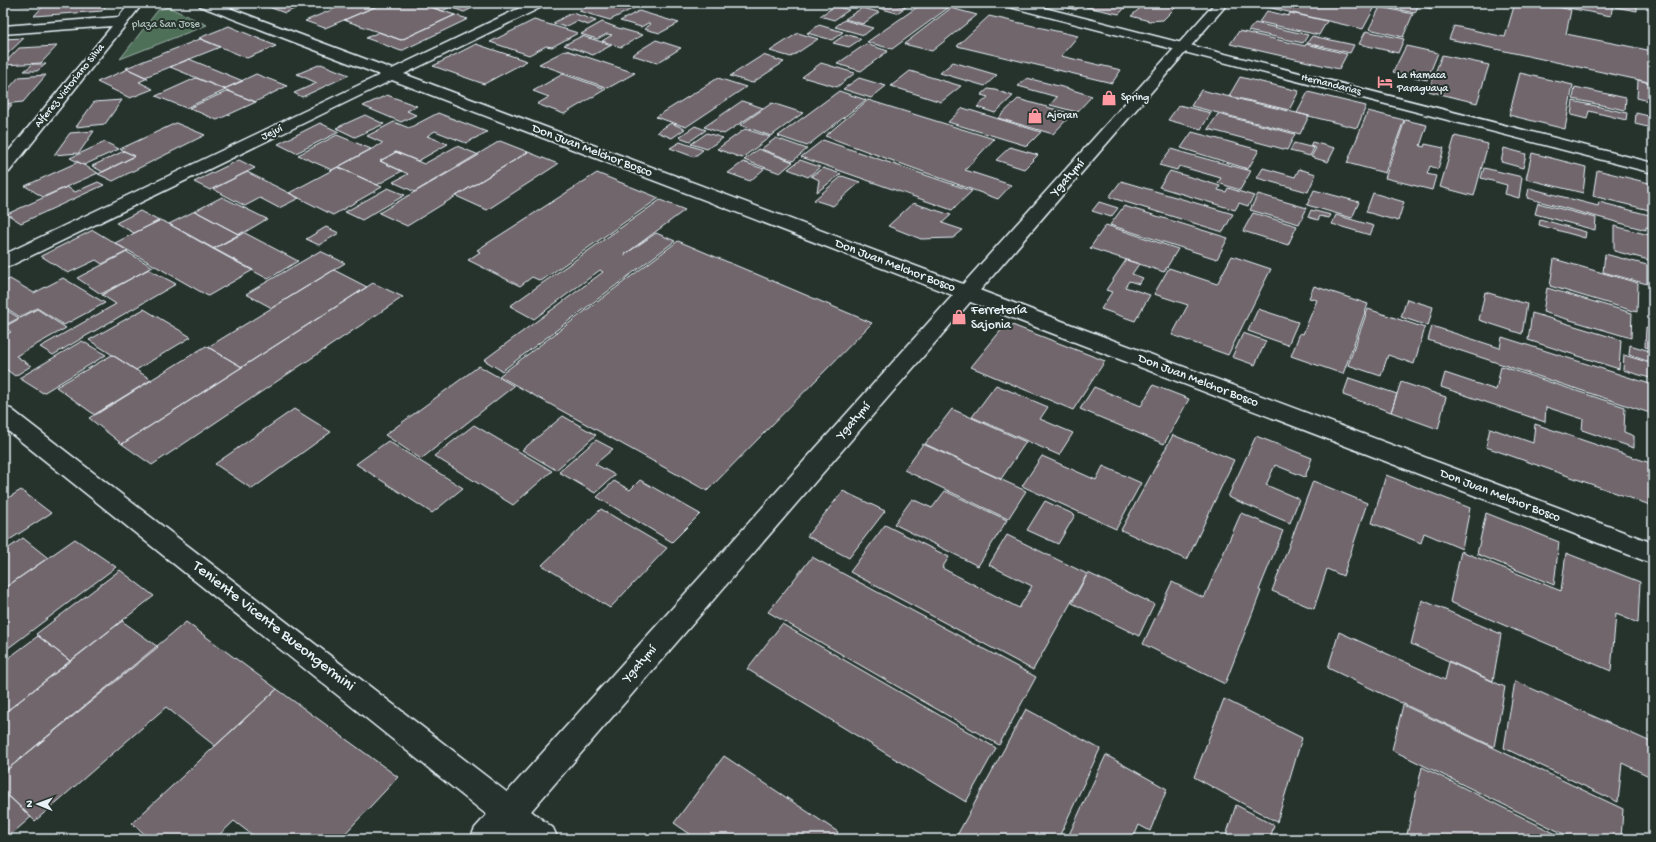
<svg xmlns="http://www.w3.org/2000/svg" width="1656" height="842" font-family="'Gochi Hand',sans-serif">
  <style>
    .green { fill: #4f7059; stroke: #9cb0a8 }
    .building { fill: #70666c; stroke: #e8f1f8 }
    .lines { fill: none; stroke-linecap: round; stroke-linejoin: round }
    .minor-casing { stroke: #e8f1f8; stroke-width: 3 }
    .tertiary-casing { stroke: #e8f1f8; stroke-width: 3 }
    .minor { fill: #26332d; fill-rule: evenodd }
    .tertiary { fill: #26332d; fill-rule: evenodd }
    .labels { text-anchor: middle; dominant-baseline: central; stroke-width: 4; stroke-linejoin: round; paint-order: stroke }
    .far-park-label { font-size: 11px; fill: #abbdb8; stroke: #26332d }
    .far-poi-label { font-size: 11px; fill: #e8f1f8; stroke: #26332d; text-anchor: start }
    .far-street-label { font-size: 11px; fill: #e8f1f8; stroke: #26332d }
    .street-label { font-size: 13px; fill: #e8f1f8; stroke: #26332d }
    .poi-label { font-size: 13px; fill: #e8f1f8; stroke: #26332d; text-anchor: start }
    .near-street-label { font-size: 16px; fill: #e8f1f8; stroke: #26332d }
  </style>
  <rect width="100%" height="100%" fill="#26332d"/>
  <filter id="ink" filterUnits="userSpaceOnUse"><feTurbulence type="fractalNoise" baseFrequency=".025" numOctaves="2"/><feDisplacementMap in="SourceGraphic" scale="8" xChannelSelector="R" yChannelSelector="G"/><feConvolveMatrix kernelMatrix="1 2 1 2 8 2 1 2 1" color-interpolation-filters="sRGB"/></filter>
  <g filter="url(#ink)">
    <path class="green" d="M 168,7 L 207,25 L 120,59 L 158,10 Z"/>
    <path class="building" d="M 3,3 L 39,3 L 33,6 Z
      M 46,3 L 108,3 L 102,11 L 34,16 Z
      M 258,3 L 308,3 L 285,13 Z
      M 319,3 L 348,3 L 335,8 Z
      M 348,3 L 384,3 L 325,28 L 305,21 Z
      M 384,3 L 419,3 L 455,15 L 401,40 L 344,20 Z
      M 419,3 L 459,3 L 442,11 Z
      M 459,3 L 483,3 L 464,12 L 450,7 Z
      M 595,3 L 623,3 L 636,7 L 610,20 L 579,11 Z
      M 629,3 L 672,3 L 667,6 L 657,3 L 650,7 L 638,3 L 634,5 Z
      M 875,3 L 890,3 L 906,7 L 897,13 L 871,6 Z
      M 923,3 L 948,8 L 892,49 L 867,42 Z
      M 1055,3 L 1082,3 L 1076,10 L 1053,4 Z
      M 1090,3 L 1126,3 L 1129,4 L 1119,14 L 1086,7 Z
      M 1146,3 L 1180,3 L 1163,20 L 1149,21 L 1131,16 Z
      M 1260,3 L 1366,3 L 1376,5 L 1363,29 L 1258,5 Z
      M 1368,3 L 1435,3 L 1433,9 L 1418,6 L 1415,13 Z
      M 1515,3 L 1537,3 L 1571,10 L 1566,34 L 1653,51 L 1653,83 L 1449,39 L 1454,26 L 1505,37 Z
      M 1564,3 L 1613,3 L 1611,16 L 1563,7 Z
      M 1616,3 L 1637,3 L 1637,11 L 1615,7 Z
      M 835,6 L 849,10 L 834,20 L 820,16 Z
      M 1380,7 L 1413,14 L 1403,37 L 1369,29 Z
      M 862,8 L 879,12 L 863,24 L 845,19 Z
      M 951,8 L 977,15 L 932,51 L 904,44 Z
      M 639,11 L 679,23 L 660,33 L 644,29 L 651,24 L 648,23 L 641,27 L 620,21 Z
      M 1267,11 L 1288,16 L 1290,13 L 1327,21 L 1319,35 L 1259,22 Z
      M 572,13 L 585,17 L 596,21 L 588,25 L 577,21 L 565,27 L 553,23 Z
      M 455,15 L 468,19 L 401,51 L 366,38 L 379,32 L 401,40 Z
      M 989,16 L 1078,36 L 1061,56 L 1121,70 L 1112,83 L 957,46 Z
      M 534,20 L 578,33 L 552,47 L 546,46 L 529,55 L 490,42 Z
      M 844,20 L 873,28 L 864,35 L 835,27 Z
      M 602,22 L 618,28 L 643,35 L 621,47 L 602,41 L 612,35 L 607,34 L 597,39 L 581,34 Z
      M 1255,23 L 1308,35 L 1303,43 L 1248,31 Z
      M 819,25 L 843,32 L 832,40 L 807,33 Z
      M 229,26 L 276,46 L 247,58 L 199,38 Z
      M 1239,31 L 1305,46 L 1306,44 L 1347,54 L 1339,69 L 1230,44 Z
      M 1366,31 L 1404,39 L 1398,53 L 1359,44 Z
      M 798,33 L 818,39 L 791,57 L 770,51 Z
      M 846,34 L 861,39 L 849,47 L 833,43 Z
      M 582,36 L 612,45 L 593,55 L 564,45 Z
      M 1312,36 L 1354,45 L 1350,53 L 1307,43 Z
      M 24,38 L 3,58 L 3,39 Z
      M 200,39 L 220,47 L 145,77 L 126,68 Z
      M 656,40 L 681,48 L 657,63 L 632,55 Z
      M 476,44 L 527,61 L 484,84 L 433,66 Z
      M 866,44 L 888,51 L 861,71 L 837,64 Z
      M 57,46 L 41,63 L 3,65 L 19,48 Z
      M 1406,46 L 1438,53 L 1427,80 L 1393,72 Z
      M 566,50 L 635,73 L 608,88 L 539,64 Z
      M 763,55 L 784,62 L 752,83 L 730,76 Z
      M 1442,55 L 1489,65 L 1477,103 L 1428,91 Z
      M 189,59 L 243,81 L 224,89 L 170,67 Z
      M 953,62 L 997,75 L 985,86 L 940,73 Z
      M 821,63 L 855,73 L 837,87 L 802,77 Z
      M 33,64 L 46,64 L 37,71 L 24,71 Z
      M 321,64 L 349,75 L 302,97 L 294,93 L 317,83 L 297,74 Z
      M 128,69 L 148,78 L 139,82 L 153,89 L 130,98 L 97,82 Z
      M 910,71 L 961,86 L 941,102 L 891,86 Z
      M 1520,73 L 1573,85 L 1565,129 L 1509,115 Z
      M 256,74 L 287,86 L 255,102 L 224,89 Z
      M 563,74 L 606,89 L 564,114 L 537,104 L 549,97 L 533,91 Z
      M 46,75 L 23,102 L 3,104 L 3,95 L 19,77 Z
      M 1240,77 L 1299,91 L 1289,110 L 1229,96 Z
      M 196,78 L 226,90 L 186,108 L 156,96 Z
      M 718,78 L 746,87 L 686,127 L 656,117 Z
      M 859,78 L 886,86 L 871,98 L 843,89 Z
      M 1027,78 L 1066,88 L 1092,96 L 1077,112 L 1050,105 L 1057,97 L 1018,86 Z
      M 1638,80 L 1653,84 L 1653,102 L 1637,98 Z
      M 1575,87 L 1626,98 L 1625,110 L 1573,99 Z
      M 988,89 L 995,90 L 1013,96 L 995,113 L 977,107 L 988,97 L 981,95 Z
      M 1201,90 L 1309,116 L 1300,134 L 1191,106 Z
      M 228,91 L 256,102 L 217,120 L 189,108 Z
      M 839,91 L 866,100 L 807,146 L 778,136 Z
      M 1308,92 L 1366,106 L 1357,128 L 1297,113 Z
      M 387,95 L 417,106 L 407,111 L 416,115 L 401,122 L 363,106 Z
      M 1018,99 L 1072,114 L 1053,134 L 998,118 Z
      M 122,100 L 105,124 L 76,127 L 94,102 Z
      M 868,100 L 994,139 L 965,170 L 1011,185 L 998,199 L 825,136 Z
      M 742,101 L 763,108 L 724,134 L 704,127 Z
      M 1573,101 L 1627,113 L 1626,120 L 1589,111 L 1587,119 L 1571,115 Z
      M 772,103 L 803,113 L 771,136 L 740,125 Z
      M 3,105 L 12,105 L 3,115 Z
      M 1179,105 L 1211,113 L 1201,129 L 1168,120 Z
      M 963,108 L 1041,132 L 1027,146 L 948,122 Z
      M 1368,111 L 1404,120 L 1385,173 L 1347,163 Z
      M 438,113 L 487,132 L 466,143 L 435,131 L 427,136 L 448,144 L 418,161 L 396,152 L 380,161 L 402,171 L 377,185 L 338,167 L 383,143 L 367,136 L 394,122 L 409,128 Z
      M 1636,113 L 1653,117 L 1653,116 L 1653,139 L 1652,128 L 1635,124 Z
      M 1218,114 L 1295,134 L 1287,150 L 1208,129 Z
      M 365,115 L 384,124 L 355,137 L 336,128 Z
      M 1405,120 L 1427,125 L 1420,146 L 1424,147 L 1425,144 L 1444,148 L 1438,169 L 1430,166 L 1427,174 L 1436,176 L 1432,190 L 1385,178 Z
      M 176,123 L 205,135 L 113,181 L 98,174 L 135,156 L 120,149 Z
      M 320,123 L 339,132 L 296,153 L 278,144 Z
      M 671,123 L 685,129 L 672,138 L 657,132 Z
      M 695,126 L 706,130 L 690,141 L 679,137 Z
      M 745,129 L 770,137 L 742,158 L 717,149 Z
      M 94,131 L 79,153 L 54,155 L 70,133 Z
      M 1192,132 L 1226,141 L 1259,150 L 1248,169 L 1181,148 Z
      M 707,133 L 723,138 L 707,149 L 691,144 Z
      M 337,135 L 371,149 L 332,170 L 298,155 Z
      M 1455,136 L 1488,144 L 1474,196 L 1440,187 Z
      M 776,138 L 807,149 L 793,161 L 761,149 Z
      M 823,140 L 972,191 L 952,210 L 801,157 Z
      M 500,141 L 528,152 L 407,226 L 379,213 Z
      M 105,142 L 119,149 L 84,165 L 70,158 Z
      M 680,142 L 703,150 L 694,157 L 670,148 Z
      M 1312,142 L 1335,148 L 1328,162 L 1311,157 L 1316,148 L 1310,146 Z
      M 1294,143 L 1314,148 L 1310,156 L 1290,151 Z
      M 457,146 L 479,155 L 415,192 L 393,182 L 408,174 L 380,161 L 396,152 L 424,164 Z
      M 1010,147 L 1038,155 L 1024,169 L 996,160 Z
      M 1504,148 L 1526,154 L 1523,168 L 1501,162 Z
      M 758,149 L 793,162 L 780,173 L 744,160 Z
      M 1171,149 L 1188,154 L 1251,171 L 1240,190 L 1218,183 L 1221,178 L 1179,166 L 1177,170 L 1159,165 Z
      M 124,151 L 135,156 L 103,172 L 92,166 Z
      M 528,152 L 558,164 L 487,210 L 456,196 Z
      M 1532,153 L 1586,167 L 1583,193 L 1526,179 Z
      M 239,160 L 255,168 L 210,190 L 194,182 Z
      M 800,160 L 820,167 L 808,177 L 788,169 Z
      M 78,162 L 98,173 L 43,197 L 25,186 Z
      M 743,162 L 764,169 L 750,181 L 728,173 Z
      M 338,167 L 382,187 L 333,215 L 289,193 Z
      M 823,168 L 841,174 L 817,192 L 819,180 L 811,176 Z
      M 1263,168 L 1295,177 L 1299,169 L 1316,174 L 1308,192 L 1257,178 Z
      M 1484,168 L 1522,177 L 1519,198 L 1505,194 L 1507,185 L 1481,178 Z
      M 1597,170 L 1653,184 L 1653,211 L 1593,196 Z
      M 1170,171 L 1220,186 L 1218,190 L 1226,192 L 1228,188 L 1254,196 L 1248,206 L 1239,203 L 1235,210 L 1159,187 Z
      M 247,172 L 299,198 L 279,208 L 260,198 L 245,206 L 213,189 Z
      M 597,173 L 659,198 L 541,281 L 532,277 L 520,286 L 468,260 L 480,252 L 477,250 Z
      M 842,176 L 860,182 L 833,206 L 814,200 Z
      M 1121,181 L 1233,214 L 1223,232 L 1109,197 Z
      M 98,182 L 104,185 L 21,223 L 7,214 L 67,187 L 75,192 Z
      M 388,188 L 405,195 L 362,220 L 345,212 Z
      M 1529,188 L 1598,206 L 1599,202 L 1653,216 L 1653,228 L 1646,227 L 1646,230 L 1527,198 Z
      M 1314,190 L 1359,202 L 1352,218 L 1307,205 Z
      M 1373,193 L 1404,202 L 1398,221 L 1366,212 Z
      M 1258,194 L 1307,208 L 1299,224 L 1250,210 Z
      M 222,197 L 267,219 L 240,235 L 195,211 Z
      M 660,200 L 685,210 L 624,255 L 656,233 L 675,241 L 502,371 L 484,360 L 603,272 L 600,270 L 534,319 L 510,306 Z
      M 1099,202 L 1118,208 L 1111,217 L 1092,211 Z
      M 913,203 L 951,215 L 942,223 L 963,230 L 953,238 L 921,239 L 888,226 Z
      M 1538,203 L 1596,218 L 1595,230 L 1535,214 Z
      M 1124,206 L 1228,238 L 1217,259 L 1110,225 Z
      M 1311,210 L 1331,215 L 1329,218 L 1320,216 L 1318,220 L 1308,217 Z
      M 140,211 L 159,221 L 134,233 L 116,223 Z
      M 195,211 L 240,235 L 213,249 L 169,224 Z
      M 1253,213 L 1297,226 L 1288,245 L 1243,231 Z
      M 1336,215 L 1374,226 L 1370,235 L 1332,224 Z
      M 1540,219 L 1586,232 L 1585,238 L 1539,225 Z
      M 160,220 L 169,224 L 253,270 L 208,296 L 115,243 Z
      M 1106,225 L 1178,249 L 1164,272 L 1090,248 Z
      M 1614,226 L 1653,236 L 1653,261 L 1614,251 Z
      M 326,227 L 339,233 L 319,245 L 306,239 Z
      M 93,230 L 128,251 L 102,264 L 96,260 L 68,273 L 41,256 Z
      M 243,232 L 298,261 L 268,279 L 213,249 Z
      M 678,241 L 872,323 L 707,491 L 499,376 Z
      M 320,251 L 345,263 L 272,308 L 246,294 Z
      M 127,252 L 153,267 L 101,294 L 77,278 Z
      M 1605,254 L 1647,265 L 1647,284 L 1603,272 Z
      M 1232,256 L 1271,269 L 1228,355 L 1172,335 L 1188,305 L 1154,294 L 1169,268 L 1217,284 Z
      M 1554,259 L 1638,283 L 1637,312 L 1550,286 Z
      M 1126,260 L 1139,264 L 1132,274 L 1143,278 L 1139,284 L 1129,281 L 1125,287 L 1150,295 L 1135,321 L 1101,309 L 1112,292 L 1106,290 Z
      M 148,269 L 176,284 L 53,355 L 40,347 L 116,304 L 102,295 Z
      M 334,270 L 367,287 L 242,367 L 208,347 Z
      M 63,278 L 105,303 L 64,325 L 37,308 L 20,317 L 3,306 L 3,282 L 10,279 L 34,293 Z
      M 373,283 L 403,297 L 152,465 L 122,444 Z
      M 1314,286 L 1368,304 L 1343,374 L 1291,356 L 1300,333 L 1303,334 L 1317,300 L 1309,298 Z
      M 1547,288 L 1632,313 L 1631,338 L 1543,312 Z
      M 1485,292 L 1527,304 L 1522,334 L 1479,320 Z
      M 1407,299 L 1433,307 L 1428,326 L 1401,317 Z
      M 3,308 L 19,318 L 3,326 Z
      M 37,309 L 66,328 L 16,356 L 31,366 L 15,376 L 3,367 L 3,336 L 11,332 L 4,327 Z
      M 144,309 L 191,337 L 136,370 L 89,340 Z
      M 1258,309 L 1298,322 L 1288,345 L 1248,331 Z
      M 1368,309 L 1425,328 L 1414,364 L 1388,355 L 1381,376 L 1348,365 Z
      M 1532,313 L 1621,340 L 1619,369 L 1528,340 Z
      M 1007,323 L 1105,361 L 1073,410 L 971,367 Z
      M 1432,326 L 1500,348 L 1502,337 L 1653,385 L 1653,414 L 1428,340 Z
      M 1646,327 L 1653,329 L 1653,350 L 1645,347 Z
      M 1243,333 L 1266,341 L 1255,365 L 1232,357 Z
      M 82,341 L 106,355 L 43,393 L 19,378 Z
      M 1630,345 L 1653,352 L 1653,363 L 1629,355 Z
      M 206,346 L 242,367 L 122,444 L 89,418 Z
      M 112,355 L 152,380 L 95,415 L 56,387 Z
      M 1624,355 L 1653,364 L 1653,379 L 1623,370 Z
      M 479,366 L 514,386 L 421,459 L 385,435 Z
      M 1501,366 L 1625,407 L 1624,432 L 1634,436 L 1634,448 L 1582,430 L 1583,419 L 1546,407 L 1545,422 L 1441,387 L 1445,373 L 1496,390 Z
      M 1349,378 L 1397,394 L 1391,412 L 1343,395 Z
      M 1401,382 L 1446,397 L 1438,429 L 1391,412 Z
      M 996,385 L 1048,407 L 1040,419 L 1073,433 L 1059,455 L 972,417 Z
      M 1153,385 L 1189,399 L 1164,444 L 1080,409 L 1094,387 L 1141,406 Z
      M 294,409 L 331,432 L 252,489 L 215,464 Z
      M 952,409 L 1026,442 L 1001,479 L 925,444 Z
      M 563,416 L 596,435 L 556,470 L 522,450 Z
      M 1535,424 L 1653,464 L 1653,506 L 1486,447 L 1490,428 L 1533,443 Z
      M 474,425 L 552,471 L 513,505 L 434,456 Z
      M 1173,435 L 1234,460 L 1187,560 L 1121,530 Z
      M 1256,436 L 1312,458 L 1305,477 L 1275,465 L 1266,485 L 1299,499 L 1290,523 L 1228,497 Z
      M 596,440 L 613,449 L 595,464 L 615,475 L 595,493 L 559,472 Z
      M 388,441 L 463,488 L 432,513 L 356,464 Z
      M 923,444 L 1026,491 L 1008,519 L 904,470 Z
      M 1042,456 L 1096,480 L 1103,466 L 1141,483 L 1116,529 L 1022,486 Z
      M 1386,475 L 1470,508 L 1462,549 L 1424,533 L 1421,543 L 1372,523 Z
      M 640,480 L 700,514 L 672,542 L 597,497 L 614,481 L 630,490 Z
      M 1313,481 L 1367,503 L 1343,576 L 1327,569 L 1314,609 L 1272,591 Z
      M 21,490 L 51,513 L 3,544 L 3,501 Z
      M 843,491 L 885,511 L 849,558 L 807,536 Z
      M 945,491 L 1007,520 L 978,566 L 894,524 L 912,499 L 932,508 Z
      M 1045,501 L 1075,515 L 1058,544 L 1027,530 Z
      M 601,509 L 667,548 L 610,608 L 542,565 Z
      M 1241,513 L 1283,531 L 1259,590 L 1261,591 L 1225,684 L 1143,644 L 1172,582 L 1204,598 Z
      M 1486,513 L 1559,542 L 1554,585 L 1477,554 Z
      M 885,525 L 949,557 L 942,568 L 1019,608 L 1032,586 L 989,565 L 1007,535 L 1087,574 L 1033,670 L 850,572 Z
      M 23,538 L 48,558 L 3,589 L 3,552 Z
      M 75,539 L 116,567 L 3,652 L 3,589 Z
      M 1461,551 L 1561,591 L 1566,553 L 1640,582 L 1638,623 L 1616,614 L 1611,671 L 1450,602 Z
      M 812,557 L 1036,677 L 999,745 L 768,612 Z
      M 120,570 L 154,596 L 70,661 L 36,634 Z
      M 1088,573 L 1154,604 L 1139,636 L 1072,603 Z
      M 1422,600 L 1501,634 L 1493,681 L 1411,644 Z
      M 122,621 L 158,647 L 3,773 L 3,714 Z
      M 186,622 L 277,689 L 215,746 L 166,707 L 35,821 L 3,791 L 3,773 Z
      M 782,624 L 996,748 L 966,802 L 747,669 Z
      M 1339,632 L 1445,680 L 1449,662 L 1505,687 L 1494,747 L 1328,668 Z
      M 38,636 L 70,661 L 3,714 L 3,662 Z
      M 1515,681 L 1653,743 L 1653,778 L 1622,763 L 1618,802 L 1504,748 Z
      M 277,689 L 398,777 L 340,839 L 253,839 L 255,837 L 234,821 L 215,839 L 150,839 L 132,823 Z
      M 1224,699 L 1302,738 L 1277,822 L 1194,777 Z
      M 1403,705 L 1623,809 L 1621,839 L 1574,839 L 1392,750 Z
      M 1026,709 L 1100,749 L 1058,839 L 955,839 Z
      M 1106,755 L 1167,789 L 1150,831 L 1139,825 L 1133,839 L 1067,839 Z
      M 724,756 L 838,832 L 834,839 L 697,839 L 674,823 Z
      M 1422,767 L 1566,839 L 1406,839 Z
      M 9,796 L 31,817 L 6,839 L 3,839 L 3,801 Z
      M 1236,805 L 1274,825 L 1270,839 L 1225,839 Z
      M 878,832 L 889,839 L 874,839 Z"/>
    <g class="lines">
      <g class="minor-casing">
        <path id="minor" d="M 130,3 L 143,3 L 9,172 L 3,174 L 3,158 L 112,26 L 3,34 L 3,26 L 119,17 Z
          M 198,3 L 216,3 L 392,69 L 530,3 L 546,3 L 544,6 L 404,74 L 1653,543 L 1653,564 L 392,80 L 10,266 L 3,268 L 3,255 L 380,75 L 200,6 Z
          M 1004,3 L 1025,3 L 1653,163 L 1653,173 L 1006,6 Z
          M 3,407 L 11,409 L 553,828 L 558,839 L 517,839 L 3,427 Z"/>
      </g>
      <g class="tertiary-casing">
        <path id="tertiary" d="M 1215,3 L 1228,3 L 507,839 L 470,839 L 475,828 Z"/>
      </g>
      <use href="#minor" class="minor"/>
      <use href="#tertiary" class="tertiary"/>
    </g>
  </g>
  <defs>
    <g id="hotel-bare" transform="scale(1.2)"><path d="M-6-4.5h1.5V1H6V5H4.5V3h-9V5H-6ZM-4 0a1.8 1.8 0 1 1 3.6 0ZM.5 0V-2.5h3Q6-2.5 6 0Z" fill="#ff9aa2" stroke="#26332d" stroke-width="2.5" paint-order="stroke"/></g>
    <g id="shop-bare" transform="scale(1.2)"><path d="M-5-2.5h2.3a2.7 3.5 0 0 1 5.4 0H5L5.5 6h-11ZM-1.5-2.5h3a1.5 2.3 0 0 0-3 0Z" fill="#ff9aa2" stroke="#26332d" stroke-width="2.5" paint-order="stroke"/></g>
  </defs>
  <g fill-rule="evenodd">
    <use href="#hotel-bare" x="1385" y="82"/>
    <use href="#shop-bare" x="1109" y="98"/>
    <use href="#shop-bare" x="1035" y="116"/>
    <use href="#shop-bare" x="959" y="317"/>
  </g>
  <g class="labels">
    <g class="far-park-label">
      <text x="166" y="25">plaza San Jose</text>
    </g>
    <g class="far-poi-label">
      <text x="1397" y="76">La Hamaca<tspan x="1397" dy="13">Paraguaya</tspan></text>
      <text x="1121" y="98">Spring</text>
      <text x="1047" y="116">Ajoran</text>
    </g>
    <g class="far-street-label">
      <text transform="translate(1331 85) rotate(14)">Hernandarias</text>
      <text transform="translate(70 86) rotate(-51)">Alferez Victoriano Silva</text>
      <text transform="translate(272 133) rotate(-26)">Jejuí</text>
    </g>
    <g class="street-label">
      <text transform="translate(592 151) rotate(21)">Don Juan Melchor Bosco</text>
      <text transform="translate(1068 178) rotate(-49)">Ygatymí</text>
      <text transform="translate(895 266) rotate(21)">Don Juan Melchor Bosco</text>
      <text transform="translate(1198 381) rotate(21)">Don Juan Melchor Bosco</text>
      <text transform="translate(854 421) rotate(-49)">Ygatymí</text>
      <text transform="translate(1500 496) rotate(21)">Don Juan Melchor Bosco</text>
      <text transform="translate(640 664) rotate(-49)">Ygatymí</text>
    </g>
    <g class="poi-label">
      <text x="971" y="310">Ferretería<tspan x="971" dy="15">Sajonia</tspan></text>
    </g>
    <g class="near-street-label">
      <text transform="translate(273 627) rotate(38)">Teniente Vicente Bueongermini</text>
    </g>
  </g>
  <rect width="1656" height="842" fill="none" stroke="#26332d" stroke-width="16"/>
  <rect x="8" y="8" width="1640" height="826" fill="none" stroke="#e8f1f8" stroke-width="1.5" filter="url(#ink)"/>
  <g transform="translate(38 804) rotate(271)" stroke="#26332d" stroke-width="3" paint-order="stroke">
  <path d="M0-3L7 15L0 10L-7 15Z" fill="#e8f1f8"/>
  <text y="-6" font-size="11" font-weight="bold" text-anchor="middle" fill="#e8f1f8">N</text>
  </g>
</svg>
